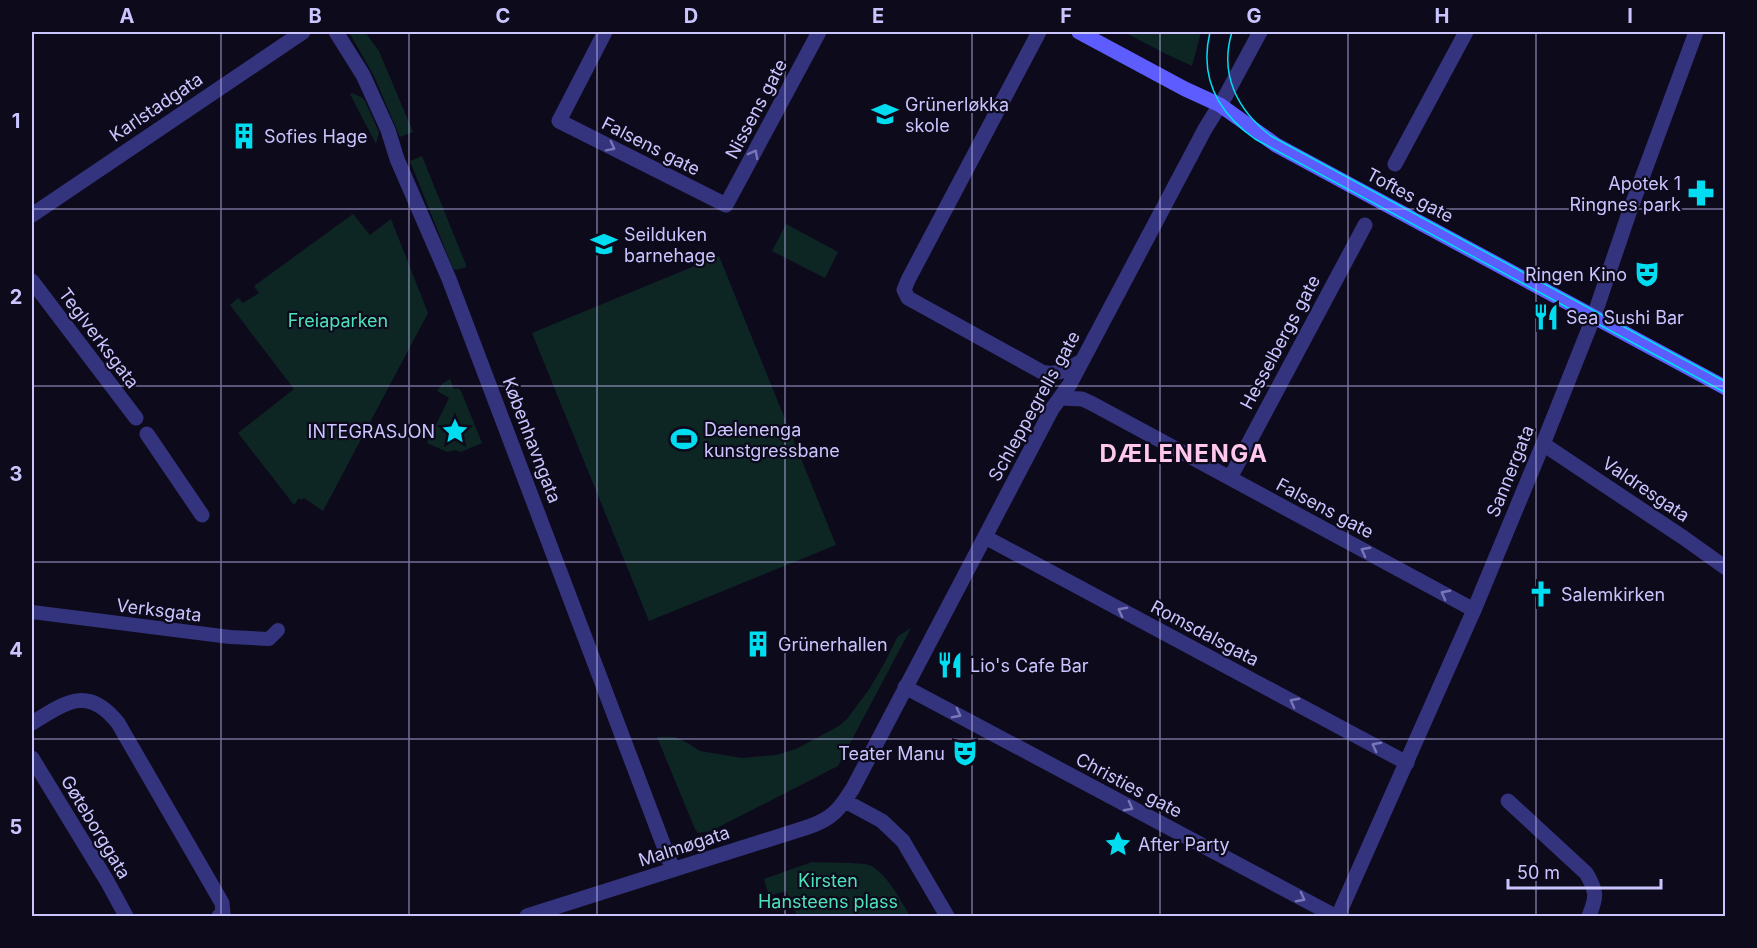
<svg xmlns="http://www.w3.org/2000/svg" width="1757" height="948" font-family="Inter,sans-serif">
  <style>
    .green { fill: #0d2624 }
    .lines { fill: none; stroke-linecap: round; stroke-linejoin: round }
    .pedestrian { stroke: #34337d; stroke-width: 14 }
    .minor { stroke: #34337d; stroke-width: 15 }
    .tertiary { stroke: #34337d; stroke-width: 15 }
    .secondary { stroke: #5c5cff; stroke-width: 15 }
    .tram { stroke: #00ddf0; stroke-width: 1.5 }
    .oneway { stroke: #7875b8 }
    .grid { fill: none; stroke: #cac5ff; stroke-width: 1.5; stroke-opacity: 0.55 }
    .labels { text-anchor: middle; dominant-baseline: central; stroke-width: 4.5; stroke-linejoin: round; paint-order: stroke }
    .poi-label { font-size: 18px; fill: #cac5ff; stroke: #0d0a1c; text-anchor: start }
    .street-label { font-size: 18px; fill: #cac5ff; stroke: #0d0a1c }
    .park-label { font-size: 18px; fill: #4de3ba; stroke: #0d0a1c }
    .district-label { font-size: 24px; font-weight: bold; letter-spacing: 1.5px; fill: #ffc7ec; stroke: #0d0a1c }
    .neatline { fill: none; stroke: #cac5ff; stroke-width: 2 }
    .grid-label { font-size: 20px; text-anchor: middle; font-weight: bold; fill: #cac5ff }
  </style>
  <rect width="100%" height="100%" fill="#0d0a1c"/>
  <path class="green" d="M 349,32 L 365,32 L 379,51 L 413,132 L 400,137 L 374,76 Z
    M 1124,32 L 1201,32 L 1192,66 L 1166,54 Z
    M 352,93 L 363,98 L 365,101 L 379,132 L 376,144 L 350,94 Z
    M 422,156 L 466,265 L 466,267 L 457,270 L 453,269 L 410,161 Z
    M 353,214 L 370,235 L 391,219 L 428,313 L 323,511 L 304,498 L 301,500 L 299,498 L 294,505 L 238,433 L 294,389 L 230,305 L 238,298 L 243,303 L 259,293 L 254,286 Z
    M 786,224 L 838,252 L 825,278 L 772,251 Z
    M 719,256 L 836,545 L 649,621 L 532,333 Z
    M 450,379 L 454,389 L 458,388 L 461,391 L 482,443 L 461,452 L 455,450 L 447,452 L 427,443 L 449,398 L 437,391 L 442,384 Z
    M 911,628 L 838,766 L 711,831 L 698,833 L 695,829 L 657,737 L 675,737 L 686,742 L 700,751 L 742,758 L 776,755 L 796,749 L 839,726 L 847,719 L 870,688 L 885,662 L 898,636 Z
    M 812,862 C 824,863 860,862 869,865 C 886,872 901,901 910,916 L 797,916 L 786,891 L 769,896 L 764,879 Z"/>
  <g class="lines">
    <path class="pedestrian" d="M 32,612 L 230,637 L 269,639 L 278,630"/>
    <path class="minor" d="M 336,32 L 363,75 L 388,130 L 397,159 L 449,279 L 673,870
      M 605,32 L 559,121 L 726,205 L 819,32
      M 1039,32 L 908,280 L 904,290 L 908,298 L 1042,372 C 1057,376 1069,369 1082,361
      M 1395,164 L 1466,32
      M 32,215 L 303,32
      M 32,281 L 136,418
      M 1061,398 L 1082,399 L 1091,403 L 1474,610
      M 147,434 L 202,515
      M 1543,444 L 1684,538 L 1726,568
      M 1230,478 L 1365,225
      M 985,537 L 1407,763
      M 905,687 L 1335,916
      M 32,723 C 66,702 88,685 118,723 L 222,903 L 223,913 L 219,916
      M 32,758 L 107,881 L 126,916
      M 845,801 L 882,821 L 903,841 L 947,916
      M 1508,801 L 1586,873 C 1597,891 1597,897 1589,916
      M 527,916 L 808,827 C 832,819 840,809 853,788 L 1052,409 L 1070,384 L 1205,129 L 1226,95 L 1260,32"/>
    <path class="tertiary" d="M 1338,916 L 1474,610 L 1543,444 L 1594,316 L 1629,213 L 1696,32"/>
    <path class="secondary" d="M 1079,32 L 1185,89 L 1220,105 L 1276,145 L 1726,388"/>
    <path class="tram" d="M 1210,32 C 1199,78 1217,112 1255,139 L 1726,393
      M 1232,32 C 1219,74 1237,110 1271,136 L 1726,382"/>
  </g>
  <defs><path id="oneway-chevron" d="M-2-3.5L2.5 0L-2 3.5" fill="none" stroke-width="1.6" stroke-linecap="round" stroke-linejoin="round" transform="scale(1.5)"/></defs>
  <g class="oneway">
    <use href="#oneway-chevron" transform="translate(611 147) rotate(27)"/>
    <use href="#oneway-chevron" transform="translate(754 154) rotate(-62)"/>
    <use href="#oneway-chevron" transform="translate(1365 551) rotate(-152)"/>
    <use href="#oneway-chevron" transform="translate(1445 594) rotate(-152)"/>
    <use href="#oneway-chevron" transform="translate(1122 611) rotate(-152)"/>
    <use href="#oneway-chevron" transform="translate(1294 702) rotate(-152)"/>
    <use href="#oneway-chevron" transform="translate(957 714) rotate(28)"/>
    <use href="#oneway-chevron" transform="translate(1376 746) rotate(-152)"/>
    <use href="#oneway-chevron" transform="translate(1129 807) rotate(28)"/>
    <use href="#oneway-chevron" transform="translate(1301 898) rotate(28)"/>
  </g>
  <path class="grid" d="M 221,32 L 221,916M 409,32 L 409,916M 597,32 L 597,916M 785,32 L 785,916M 972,32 L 972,916M 1160,32 L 1160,916M 1348,32 L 1348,916M 1536,32 L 1536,916M 32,209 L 1726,209M 32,386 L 1726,386M 32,562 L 1726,562M 32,739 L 1726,739"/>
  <defs>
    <g id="school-bare" transform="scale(2.07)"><path d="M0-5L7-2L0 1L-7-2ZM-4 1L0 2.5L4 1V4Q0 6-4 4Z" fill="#00ddf0" stroke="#0d0a1c" stroke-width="2.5" paint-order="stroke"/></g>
    <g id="building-bare" transform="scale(2.07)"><path d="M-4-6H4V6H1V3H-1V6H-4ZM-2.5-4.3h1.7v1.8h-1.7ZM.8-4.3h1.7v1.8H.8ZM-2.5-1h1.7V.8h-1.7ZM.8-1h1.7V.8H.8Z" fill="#00ddf0" stroke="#0d0a1c" stroke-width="2.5" paint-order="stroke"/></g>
    <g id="pharmacy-bare" transform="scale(2.07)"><path d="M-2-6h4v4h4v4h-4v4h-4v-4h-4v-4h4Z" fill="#00ddf0" stroke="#0d0a1c" stroke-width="2.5" paint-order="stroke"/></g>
    <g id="theatre-bare" transform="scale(2.07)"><path d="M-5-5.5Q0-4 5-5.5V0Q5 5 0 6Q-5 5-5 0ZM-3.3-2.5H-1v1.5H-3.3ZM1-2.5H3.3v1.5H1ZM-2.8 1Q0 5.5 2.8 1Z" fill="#00ddf0" stroke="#0d0a1c" stroke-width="2.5" paint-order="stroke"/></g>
    <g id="restaurant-bare" transform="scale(2.07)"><path d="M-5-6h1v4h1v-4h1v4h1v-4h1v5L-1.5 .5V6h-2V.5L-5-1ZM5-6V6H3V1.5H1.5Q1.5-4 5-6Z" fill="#00ddf0" stroke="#0d0a1c" stroke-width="2.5" paint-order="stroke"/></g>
    <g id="sight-bare" transform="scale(2.07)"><path d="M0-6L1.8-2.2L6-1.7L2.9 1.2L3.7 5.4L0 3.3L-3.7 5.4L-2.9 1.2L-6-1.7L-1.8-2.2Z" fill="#00ddf0" stroke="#0d0a1c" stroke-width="2.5" paint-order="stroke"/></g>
    <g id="stadium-bare" transform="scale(2.07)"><path d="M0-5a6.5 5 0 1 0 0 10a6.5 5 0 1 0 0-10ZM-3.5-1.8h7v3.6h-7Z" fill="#00ddf0" stroke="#0d0a1c" stroke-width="2.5" paint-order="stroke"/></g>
    <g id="church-bare" transform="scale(2.07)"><path d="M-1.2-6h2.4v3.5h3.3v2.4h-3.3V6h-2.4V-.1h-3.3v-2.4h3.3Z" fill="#00ddf0" stroke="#0d0a1c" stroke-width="2.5" paint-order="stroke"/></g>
  </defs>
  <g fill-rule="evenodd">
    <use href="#school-bare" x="885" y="114"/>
    <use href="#building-bare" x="244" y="136"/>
    <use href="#pharmacy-bare" x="1701" y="193"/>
    <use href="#school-bare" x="604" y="244"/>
    <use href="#theatre-bare" x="1647" y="274"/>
    <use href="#restaurant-bare" x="1546" y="317"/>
    <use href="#sight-bare" x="455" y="431"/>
    <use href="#stadium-bare" x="684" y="439"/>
    <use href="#church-bare" x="1541" y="594"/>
    <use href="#building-bare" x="758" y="644"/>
    <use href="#restaurant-bare" x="950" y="665"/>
    <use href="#theatre-bare" x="965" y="753"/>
    <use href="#sight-bare" x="1118" y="844"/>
  </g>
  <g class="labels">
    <g class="poi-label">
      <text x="905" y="104">Grünerløkka<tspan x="905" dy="21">skole</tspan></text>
      <text x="264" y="136">Sofies Hage</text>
      <text x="1681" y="183" text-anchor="end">Apotek 1<tspan x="1681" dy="21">Ringnes park</tspan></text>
      <text x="624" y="234">Seilduken<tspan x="624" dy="21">barnehage</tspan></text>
      <text x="1627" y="274" text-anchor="end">Ringen Kino</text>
      <text x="1566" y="317">Sea Sushi Bar</text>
      <text x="704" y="429">Dælenenga<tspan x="704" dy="21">kunstgressbane</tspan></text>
      <text x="435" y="431" text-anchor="end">INTEGRASJON</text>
      <text x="1561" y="594">Salemkirken</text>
      <text x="778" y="644">Grünerhallen</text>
      <text x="970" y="665">Lio's Cafe Bar</text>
      <text x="945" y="753" text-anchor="end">Teater Manu</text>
      <text x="1138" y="844">After Party</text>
    </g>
    <g class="street-label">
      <text transform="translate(156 107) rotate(-34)">Karlstadgata</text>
      <text transform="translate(756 109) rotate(-62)">Nissens gate</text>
      <text transform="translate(651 146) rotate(27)">Falsens gate</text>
      <text transform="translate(1410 195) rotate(28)">Toftes gate</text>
      <text transform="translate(99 338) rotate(53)">Teglverksgata</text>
      <text transform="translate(1280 342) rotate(-62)">Hesselbergs gate</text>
      <text transform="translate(1034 406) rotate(-61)">Schleppegrells gate</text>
      <text transform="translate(532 440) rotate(69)">Københavngata</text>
      <text transform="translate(1510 471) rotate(-68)">Sannergata</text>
      <text transform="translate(1646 489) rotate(34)">Valdresgata</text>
      <text transform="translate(1325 508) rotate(28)">Falsens gate</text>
      <text transform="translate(159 610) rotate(7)">Verksgata</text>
      <text transform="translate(1205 633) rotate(28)">Romsdalsgata</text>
      <text transform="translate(1129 785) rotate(28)">Christies gate</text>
      <text transform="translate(96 827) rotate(59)">Gøteborggata</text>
      <text transform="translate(684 846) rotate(-18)">Malmøgata</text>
    </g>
    <g class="park-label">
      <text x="338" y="320">Freiaparken</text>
      <text x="828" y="880">Kirsten<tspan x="828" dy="21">Hansteens plass</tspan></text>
    </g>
    <g class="district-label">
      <text x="1184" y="453">DÆLENENGA</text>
    </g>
  </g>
  <rect width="1757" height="948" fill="none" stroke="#0d0a1c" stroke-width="66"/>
  <path d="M1508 879v9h153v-9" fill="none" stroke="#cac5ff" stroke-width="3"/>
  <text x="1517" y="879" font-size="18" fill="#cac5ff" stroke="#0d0a1c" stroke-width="4.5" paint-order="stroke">50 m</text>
  <rect x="33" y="33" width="1691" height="882" class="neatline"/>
  <g class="grid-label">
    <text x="127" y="23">A</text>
    <text x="315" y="23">B</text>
    <text x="503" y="23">C</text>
    <text x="691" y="23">D</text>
    <text x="878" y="23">E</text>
    <text x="1066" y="23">F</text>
    <text x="1254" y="23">G</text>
    <text x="1442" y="23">H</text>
    <text x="1630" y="23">I</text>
    <text x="16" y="128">1</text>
    <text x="16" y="304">2</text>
    <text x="16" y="481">3</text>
    <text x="16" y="657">4</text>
    <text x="16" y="834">5</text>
  </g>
</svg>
